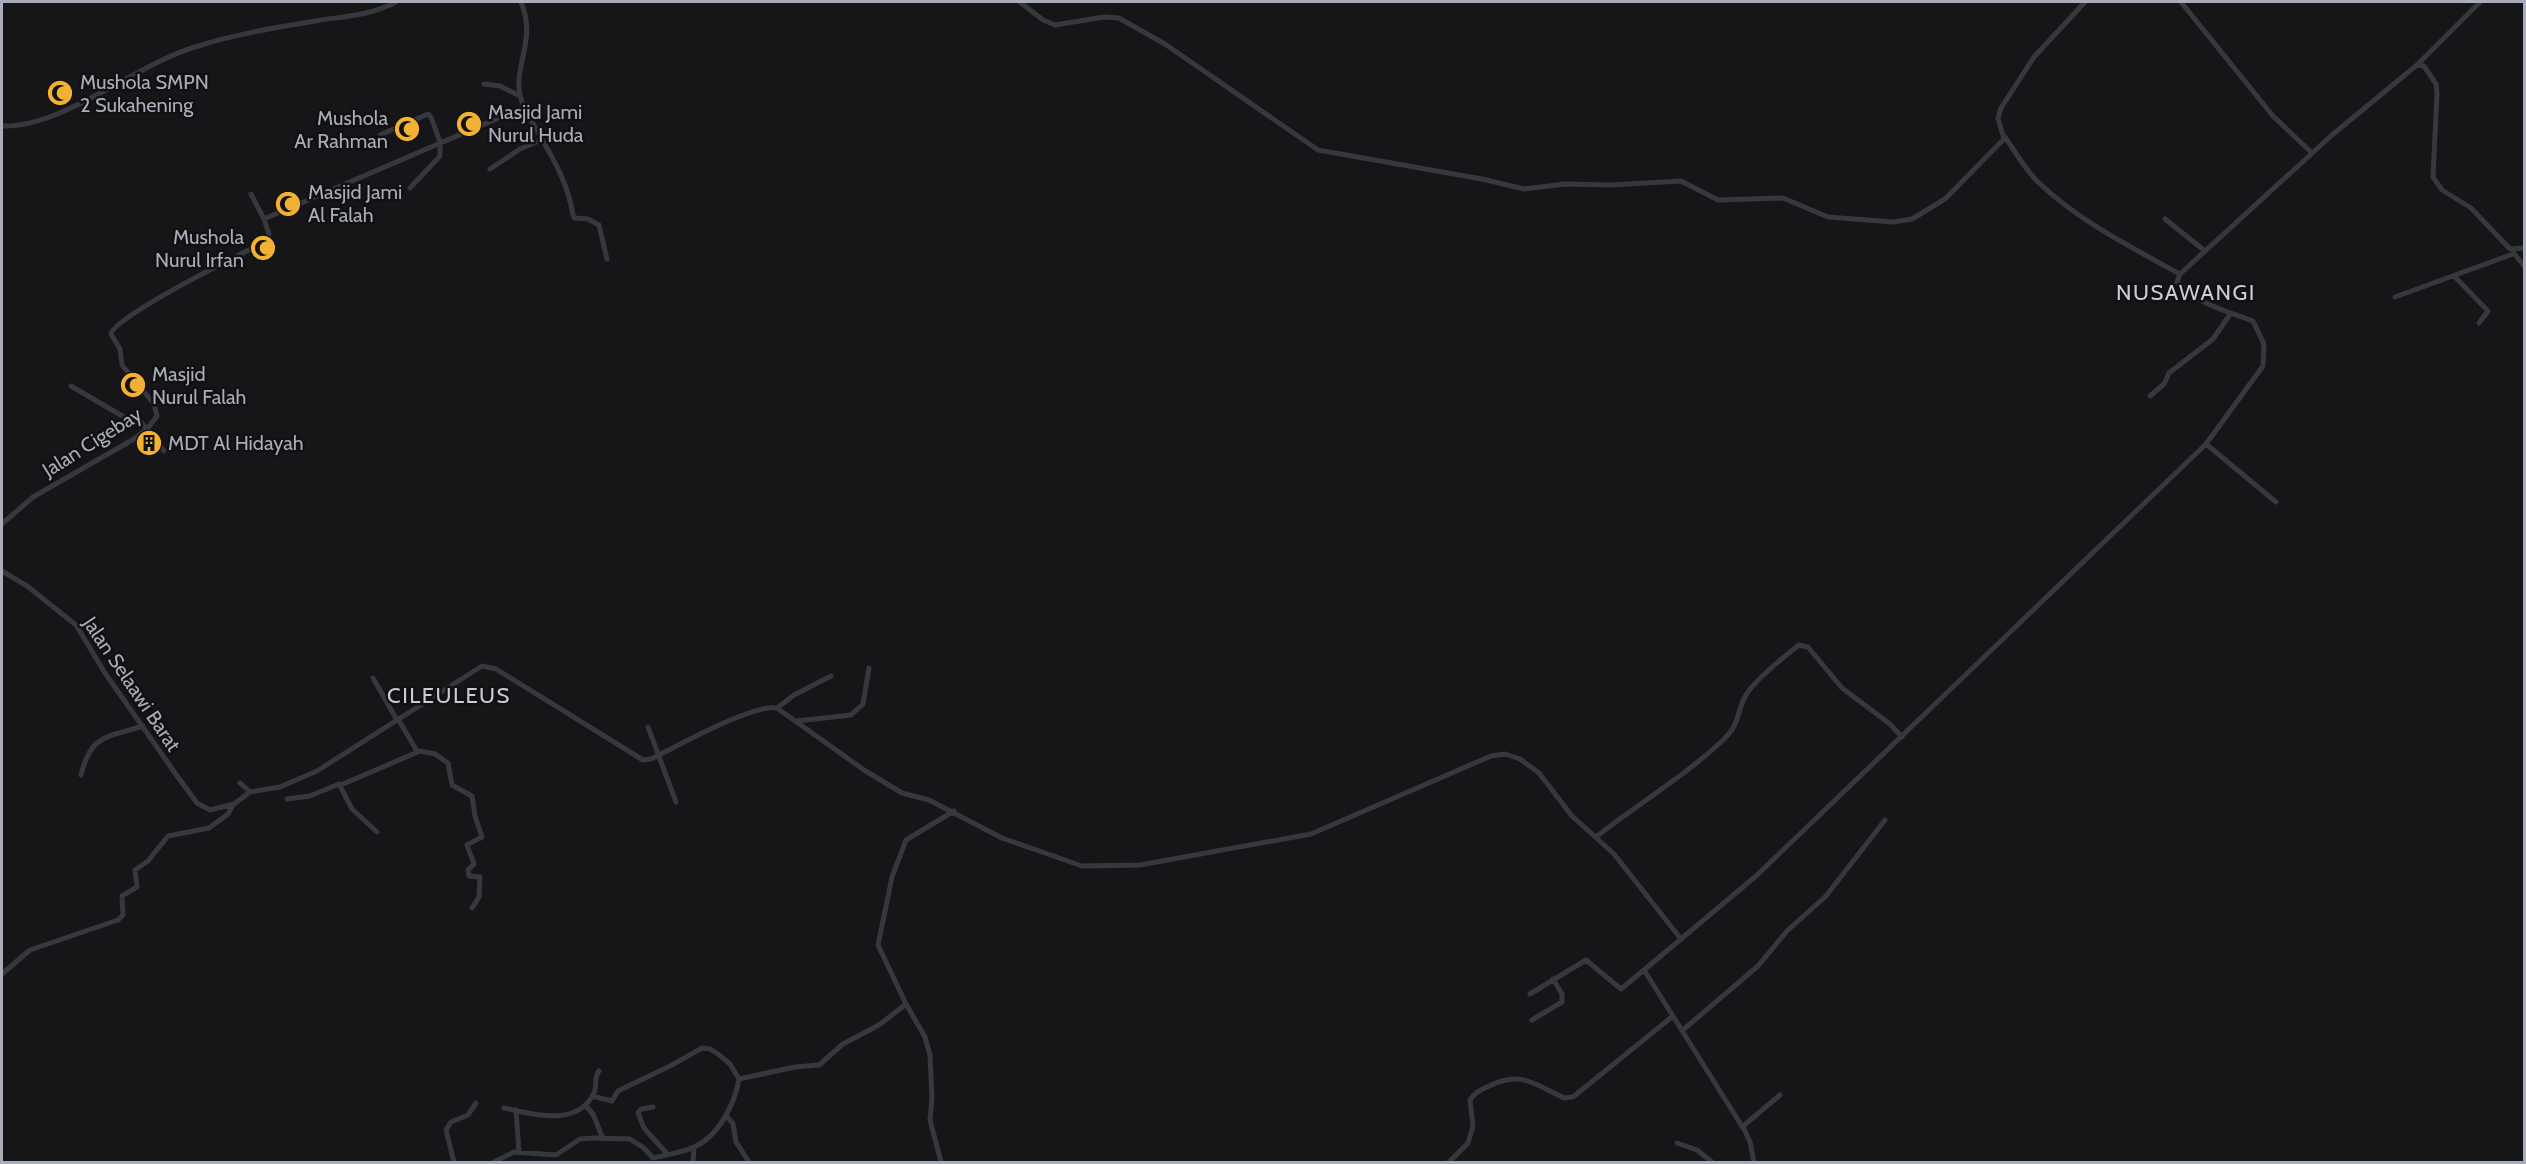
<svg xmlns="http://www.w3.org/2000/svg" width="2526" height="1164" font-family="Cabin,sans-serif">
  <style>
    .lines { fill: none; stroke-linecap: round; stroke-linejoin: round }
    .minor { stroke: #37383d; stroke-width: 5 }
    .labels { text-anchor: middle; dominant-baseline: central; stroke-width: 5; stroke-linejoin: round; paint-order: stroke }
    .poi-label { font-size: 20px; fill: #a8adb8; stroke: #111113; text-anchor: start }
    .street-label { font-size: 20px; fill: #a8adb8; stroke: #111113 }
    .quarter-label { font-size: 22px; letter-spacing: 1.5px; fill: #c9ccd4; stroke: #111113 }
  </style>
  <rect width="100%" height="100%" fill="#161618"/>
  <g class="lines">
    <path class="minor" d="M 1020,2 L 1043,20 L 1055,25 L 1104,17 L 1119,18 L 1165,44 L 1318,150 L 1482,179 L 1524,189 L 1565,184 L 1611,185 L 1681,181 L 1718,200 L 1783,198 L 1828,217 L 1893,222 L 1912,219 L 1945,199 L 2004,139 L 1998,118 L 2001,108 L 2034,57 L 2085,2
      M 2181,2 L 2273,116 L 2312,153
      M 2417,65 L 2480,2
      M 484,84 L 500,86 L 518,95
      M 524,107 C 543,144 566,172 573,215 L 575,218 L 588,219 L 599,225 L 607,259
      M 2,126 C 63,128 135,65 195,47 C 235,34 279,27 321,20 C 348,16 371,15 396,2
      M 380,135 L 428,114 L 431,117 L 440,142 L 440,156 L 410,188
      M 2005,137 C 2015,151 2024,168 2037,181 C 2077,220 2132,248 2180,274
      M 490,169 L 520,149 L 541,140
      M 251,194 L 264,219
      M 2165,219 L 2205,251
      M 2513,252 L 2524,266
      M 2454,276 L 2488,311 L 2479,323
      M 2395,297 L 2513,254
      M 71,386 L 124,417 L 141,422 L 164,451
      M 2150,396 L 2164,384 L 2169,373 L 2213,339 L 2231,313
      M 2206,444 L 2276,502
      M 2,524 L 33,497 L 134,439 L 148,428 L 157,416 L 154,404 L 122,365 L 120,349 L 111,334 C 112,318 245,251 266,242 L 269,234 L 264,219 L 524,107 C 507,71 539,45 521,2
      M 2,571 L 27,586 L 76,625 L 105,673 L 175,773 L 197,803 L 210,810 L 234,804 L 250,792 L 280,787 L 317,771 L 482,666 L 496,669 L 643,760 L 651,759 C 676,747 754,703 777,708 L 864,770 L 902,793 L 929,800 L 1002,838 L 1082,866 L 1140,865 L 1311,834 L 1491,756 L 1505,754 L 1520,759 L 1539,773 L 1572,816 L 1614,854 L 1681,939 L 1756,876 L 2206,444 L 2263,366 L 2264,344 L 2253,321 C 2229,312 2195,303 2177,282 L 2180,274 L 2332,135 L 2417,65 L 2424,66 L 2436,84 L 2437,93 L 2433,177 L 2442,190 L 2471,208 L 2510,249 L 2524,248
      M 373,678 L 397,720
      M 777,708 L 794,695 L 831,676
      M 398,719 L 417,751
      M 797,721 L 851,715 L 863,704 L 869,668
      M 648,727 L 676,802
      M 81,775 C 91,734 106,738 143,726
      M 240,783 L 250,792
      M 341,785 L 420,751 L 435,754 L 448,763 L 452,785 L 472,796 L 475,816 L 482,837 L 467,845 L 474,864 L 468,870 L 469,876 L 480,877 L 479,897 L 472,908
      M 287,799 L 310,796 L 339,784 L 352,809 L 377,832
      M 1597,836 C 1638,804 1682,778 1721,742 C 1742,723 1735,714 1746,695 C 1753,682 1787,654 1799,645 L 1808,647 L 1842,688 L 1890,724 L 1902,737
      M 1681,939 L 1644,970 L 1745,1131 L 1750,1142 L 1754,1162
      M 2,974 L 30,950 L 118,920 L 123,915 L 122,896 L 137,887 L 135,870 L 148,861 L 168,836 L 209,828 L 228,814 L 233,805
      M 1530,994 L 1586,960 L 1621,989 L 1644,970
      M 906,1004 L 925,1037 L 930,1055 L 932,1098 L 930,1120 L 941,1162
      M 1532,1020 L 1562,1002 L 1562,994 L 1553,979
      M 1683,1030 L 1758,966 L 1787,931 L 1826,896 L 1885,820
      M 592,1096 L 612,1101 L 618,1091 L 672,1065 L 702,1048 L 710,1049 L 718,1054 L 730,1064 L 739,1079
      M 585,1105 L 593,1114 L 603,1139
      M 653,1107 L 641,1109 L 638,1113 L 644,1128 L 668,1155
      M 504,1108 C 533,1114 577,1128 594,1093 C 598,1085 593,1079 599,1071
      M 516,1110 L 519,1152
      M 726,1115 L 733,1124 L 736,1142 L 749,1162
      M 1742,1127 L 1780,1095
      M 1677,1143 L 1697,1150 L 1712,1162
      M 454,1162 L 446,1130 L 451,1122 L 468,1115 L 476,1103
      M 494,1162 L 514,1152 L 556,1155 L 580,1139 L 594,1138 L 630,1139 L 644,1148 L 653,1158 C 666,1155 681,1153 694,1147 C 718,1137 735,1104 739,1079 L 795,1067 L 819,1065 L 843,1044 L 879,1025 L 906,1004 L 878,945 L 892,877 L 906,840 L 954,811
      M 693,1162 L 694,1147
      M 1449,1162 L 1468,1143 L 1473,1126 L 1470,1100 C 1475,1092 1481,1090 1489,1086 C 1521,1070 1534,1084 1564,1098 L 1573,1097 L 1673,1016"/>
  </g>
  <defs>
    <g id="mosque-disc" transform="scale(1.35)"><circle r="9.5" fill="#f2b134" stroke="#111113"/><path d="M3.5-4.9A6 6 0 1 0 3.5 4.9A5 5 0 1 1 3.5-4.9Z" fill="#111"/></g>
    <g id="building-disc" transform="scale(1.35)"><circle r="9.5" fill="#f2b134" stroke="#111113"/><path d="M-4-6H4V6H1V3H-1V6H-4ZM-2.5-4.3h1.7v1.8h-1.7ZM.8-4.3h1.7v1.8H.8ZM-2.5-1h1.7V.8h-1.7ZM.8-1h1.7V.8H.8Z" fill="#111"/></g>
  </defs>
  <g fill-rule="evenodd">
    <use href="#mosque-disc" x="60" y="93"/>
    <use href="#mosque-disc" x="469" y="124"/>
    <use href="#mosque-disc" x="407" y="129"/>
    <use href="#mosque-disc" x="288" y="204"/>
    <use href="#mosque-disc" x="263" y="248"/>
    <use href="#mosque-disc" x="133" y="385"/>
    <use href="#building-disc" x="149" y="443"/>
  </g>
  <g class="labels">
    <g class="poi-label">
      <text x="80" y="82">Mushola SMPN<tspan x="80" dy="23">2 Sukahening</tspan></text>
      <text x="488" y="112">Masjid Jami<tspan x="488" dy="23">Nurul Huda</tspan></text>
      <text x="388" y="118" text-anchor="end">Mushola<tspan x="388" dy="23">Ar Rahman</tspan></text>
      <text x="308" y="192">Masjid Jami<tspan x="308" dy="23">Al Falah</tspan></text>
      <text x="244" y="237" text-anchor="end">Mushola<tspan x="244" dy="23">Nurul Irfan</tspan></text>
      <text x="152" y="374">Masjid<tspan x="152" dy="23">Nurul Falah</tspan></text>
      <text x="168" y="443">MDT Al Hidayah</text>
    </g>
    <g class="street-label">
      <text transform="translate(92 442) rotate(-32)">Jalan Cigebay</text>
      <text transform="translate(132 684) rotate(56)">Jalan Selaawi Barat</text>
    </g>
    <g class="quarter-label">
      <text x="2186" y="292">NUSAWANGI</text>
      <text x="449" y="695">CILEULEUS</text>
    </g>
  </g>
  <rect width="2526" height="1164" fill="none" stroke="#a8adb8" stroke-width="6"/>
</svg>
